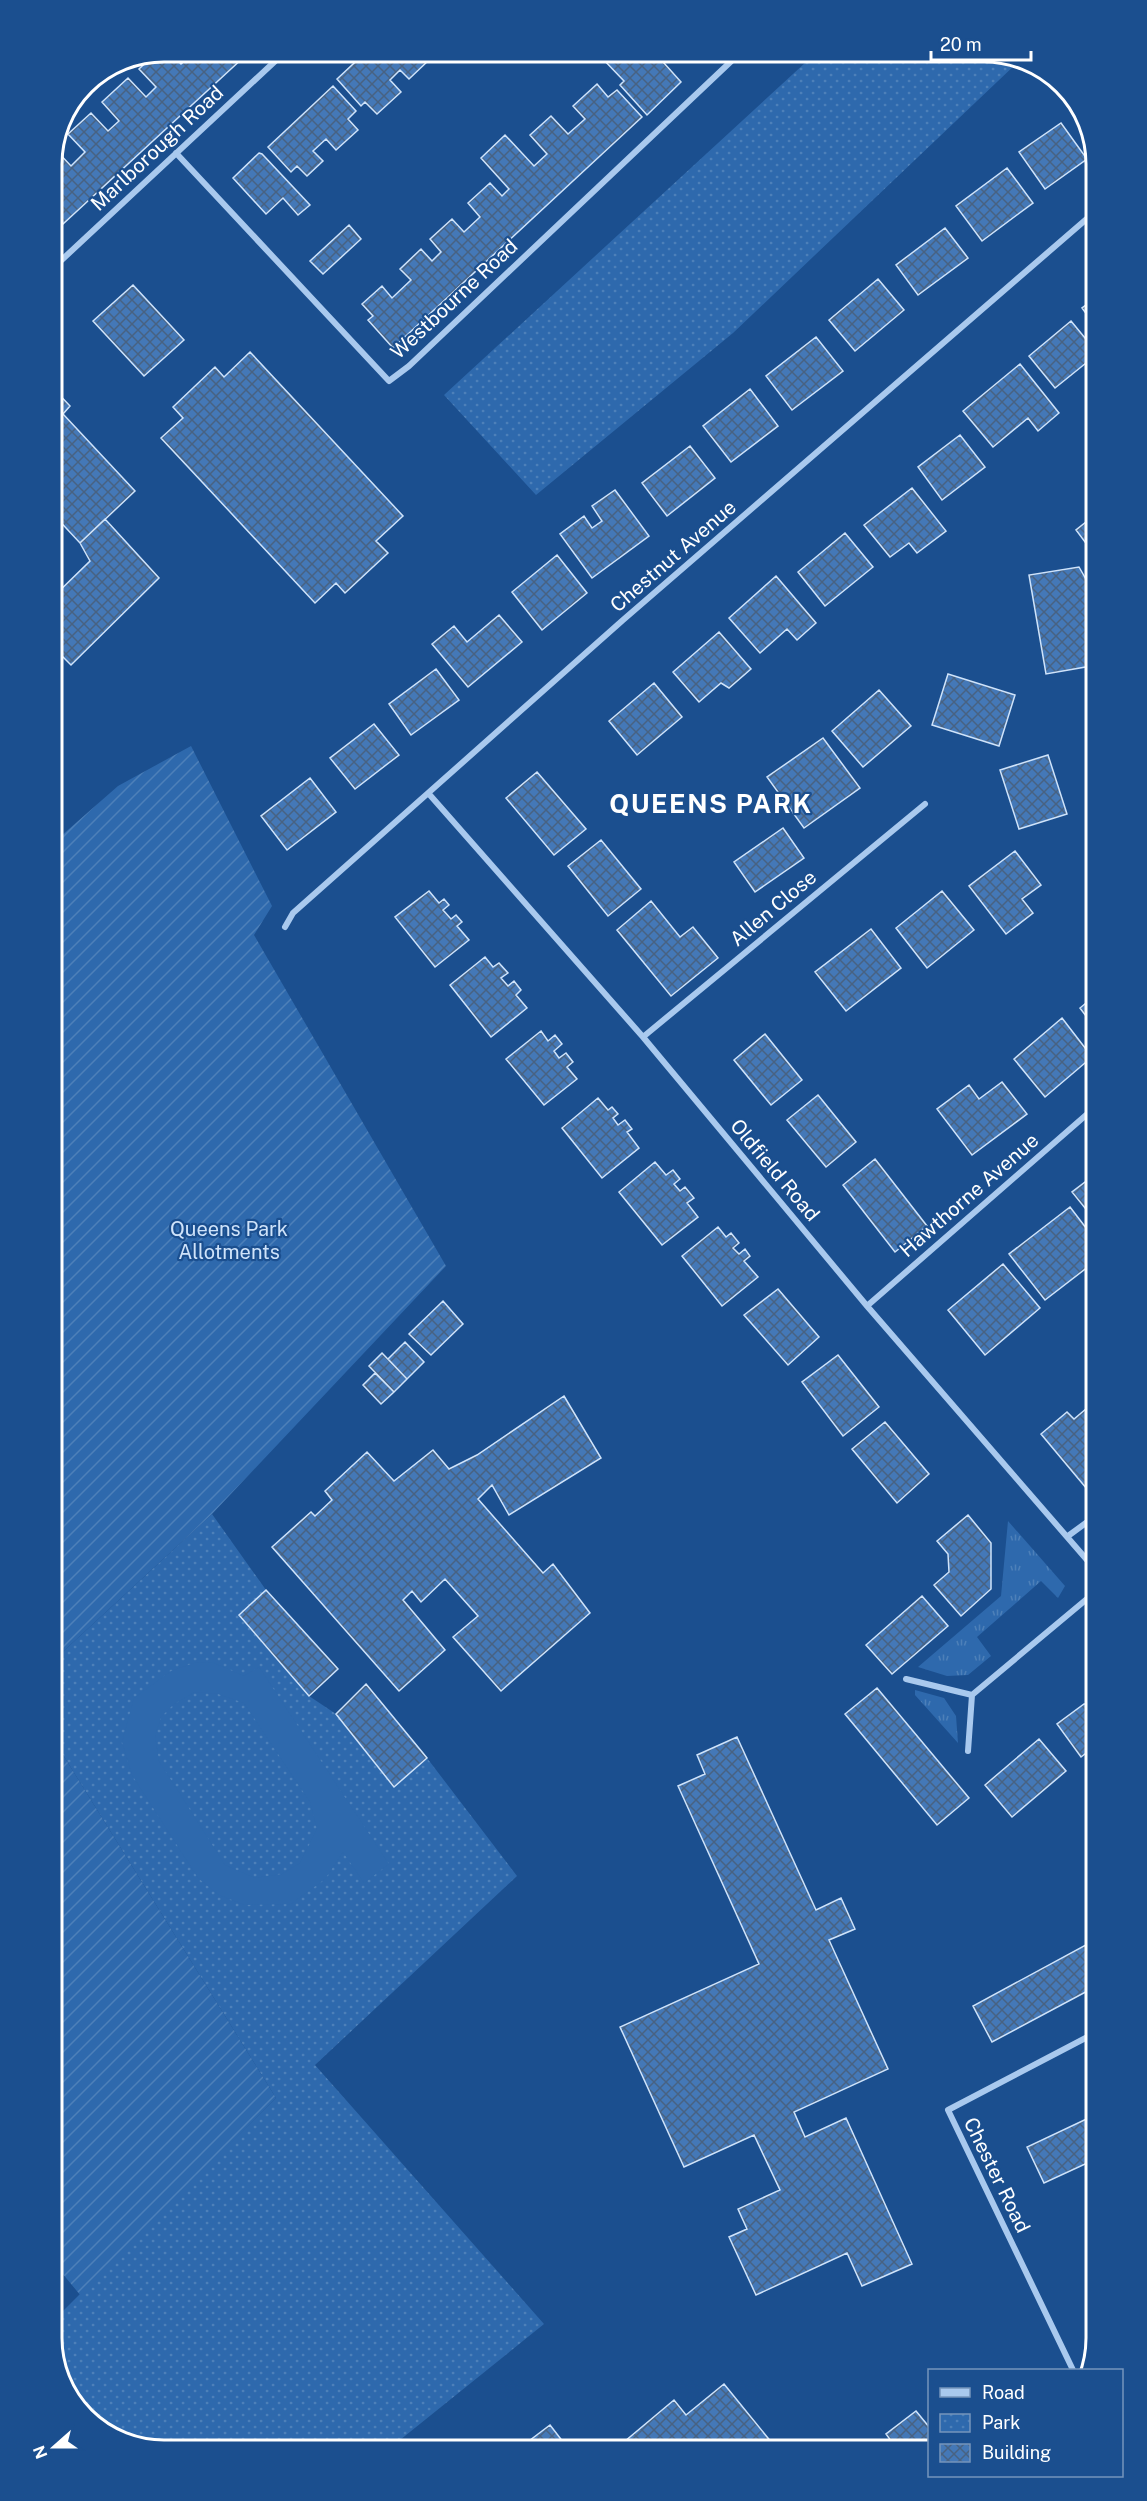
<svg xmlns="http://www.w3.org/2000/svg" width="1147" height="2501" font-family="'Public Sans',sans-serif">
  <style>
    .grass { fill: url(#grass-tufts) }
    .park { fill: url(#park-dots) }
    .garden { fill: url(#garden-furrows) }
    .pitch { fill: #2e69ad; fill-rule: evenodd }
    .building { fill: url(#building-cross-hatch); stroke: #cfe3fa; stroke-width: 1.5 }
    .lines { fill: none; stroke-linecap: round; stroke-linejoin: round }
    .street { stroke: #a9c9ee; stroke-width: 6 }
    .labels { text-anchor: middle; dominant-baseline: central; stroke-width: 4.5; stroke-linejoin: round; paint-order: stroke }
    .street-label { font-size: 20px; fill: #fff; stroke: #1b4f8f }
    .park-label { font-size: 20px; fill: #cfe3fa; stroke: #1b4f8f }
    .district-label { font-size: 26px; font-weight: bold; letter-spacing: 1.5px; fill: #fff; stroke: #1b4f8f }
    .rim { fill: none; stroke: #fff; stroke-width: 3 }
  </style>
  <defs>
    <pattern id="grass-tufts" width="24" height="20" patternUnits="userSpaceOnUse" patternTransform="scale(1.5)"><rect width="24" height="20" fill="#2e69ad"/><path d="M3 7l-1-3M5 7V3M7 7l1-3M15 17l-1-3M17 17v-4M19 17l1-3" fill="none" stroke="#4d80b9"/></pattern>
    <pattern id="park-dots" width="8" height="8" patternUnits="userSpaceOnUse" patternTransform="scale(1.5)"><rect width="8" height="8" fill="#2e69ad"/><path d="M2 2h.1M6 6h.1" fill="none" stroke="#4d80b9" stroke-width="1.8" stroke-linecap="round"/></pattern>
    <pattern id="garden-furrows" width="10" height="10" patternUnits="userSpaceOnUse" patternTransform="scale(1.5)"><rect width="10" height="10" fill="#2e69ad"/><path d="M-1 1l2-2M0 10L10 0M9 11l2-2" fill="none" stroke="#4d80b9"/></pattern>
    <pattern id="building-cross-hatch" width="8" height="8" patternUnits="userSpaceOnUse" patternTransform="scale(1.5)"><rect width="8" height="8" fill="#4478b7"/><path d="M0 0l8 8M0 8l8-8" fill="none" stroke="#486282"/></pattern>
  </defs>
  <rect width="100%" height="100%" fill="#1b4f8f"/>
  <path class="grass" d="M 1008,1521 L 1065,1586 L 1058,1598 L 1041,1581 L 977,1637 L 991,1656 L 968,1675 L 947,1676 L 918,1667 L 1001,1596 Z
    M 915,1690 L 944,1698 L 956,1716 L 958,1743 L 915,1695 Z"/>
  <path class="park" d="M 818,51 L 991,51 L 1018,62 L 733,333 L 536,495 L 444,395 Z
    M 212,1514 L 266,1590 L 239,1616 L 309,1696 L 336,1714 L 394,1786 L 427,1758 L 517,1876 L 315,2065 L 544,2324 L 390,2448 L 156,2450 L 95,2426 L 57,2374 L 57,2317 L 276,2098 L 55,1742 L 55,1659 Z"/>
  <path class="garden" d="M 191,746 L 272,906 L 254,935 L 446,1266 L 212,1514 L 55,1659 L 53,843 L 118,786 Z
    M 55,1742 L 276,2098 L 81,2296 L 57,2267 Z"/>
  <path class="pitch" d="M 212,1662 L 244,1676 L 259,1667 L 389,1864 L 364,1883 L 343,1852 L 325,1879 L 291,1904 L 245,1905 L 219,1895 L 198,1878 L 132,1775 L 122,1742 L 134,1698 L 171,1671 L 194,1663 ZM 195,1692 L 218,1694 L 244,1703 L 310,1802 L 317,1829 L 300,1863 L 282,1874 L 255,1878 L 225,1865 L 159,1761 L 155,1736 L 161,1717 L 174,1704 Z"/>
  <path class="building" d="M 164,51 L 169,51 L 181,64 L 189,57 L 183,51 L 240,51 L 245,56 L 51,235 L 51,157 L 55,149 L 71,166 L 85,152 L 68,134 L 91,113 L 108,131 L 119,121 L 102,102 L 128,78 L 146,97 L 156,87 L 139,69 L 157,52 Z
    M 367,51 L 421,51 L 429,60 L 409,79 L 400,70 L 390,80 L 401,92 L 377,114 L 365,102 L 361,106 L 337,79 Z
    M 610,51 L 639,51 L 647,60 L 655,53 L 681,82 L 647,115 L 620,85 L 624,81 L 602,58 Z
    M 597,84 L 608,97 L 617,90 L 642,117 L 393,348 L 368,320 L 373,316 L 362,304 L 382,286 L 392,298 L 411,280 L 400,269 L 421,249 L 432,261 L 441,252 L 430,239 L 452,219 L 464,232 L 480,217 L 468,203 L 490,183 L 502,196 L 509,189 L 481,158 L 505,135 L 534,166 L 547,154 L 530,135 L 551,116 L 568,134 L 585,119 L 573,106 Z
    M 333,86 L 356,111 L 348,119 L 358,130 L 336,150 L 326,139 L 313,151 L 323,161 L 307,176 L 297,166 L 291,172 L 268,147 Z
    M 1061,123 L 1087,159 L 1045,189 L 1019,152 Z
    M 259,153 L 262,154 L 310,205 L 298,215 L 283,198 L 266,214 L 233,178 Z
    M 1007,168 L 1033,203 L 982,241 L 956,206 Z
    M 349,225 L 361,239 L 323,274 L 310,261 Z
    M 945,228 L 968,258 L 918,295 L 896,265 Z
    M 878,279 L 904,310 L 855,351 L 829,320 Z
    M 133,285 L 184,340 L 144,376 L 93,321 Z
    M 1090,302 L 1090,319 L 1082,308 Z
    M 1071,321 L 1090,344 L 1091,359 L 1055,388 L 1029,356 Z
    M 816,337 L 843,371 L 792,410 L 766,376 Z
    M 250,352 L 403,516 L 376,541 L 388,553 L 345,593 L 336,583 L 315,603 L 161,438 L 183,418 L 173,407 L 215,367 L 224,377 Z
    M 1020,364 L 1059,413 L 1038,431 L 1028,418 L 993,447 L 963,411 Z
    M 52,387 L 70,406 L 63,414 L 135,491 L 80,543 L 52,513 Z
    M 750,389 L 778,426 L 731,462 L 703,426 Z
    M 960,435 L 985,467 L 942,500 L 918,467 Z
    M 690,446 L 715,478 L 667,516 L 642,483 Z
    M 912,488 L 946,531 L 917,553 L 909,543 L 890,557 L 864,525 Z
    M 615,490 L 649,536 L 592,578 L 560,534 L 584,516 L 592,528 L 602,521 L 592,506 Z
    M 1091,518 L 1091,550 L 1076,530 Z
    M 105,519 L 159,578 L 71,665 L 53,647 L 52,598 L 90,561 L 80,543 Z
    M 845,533 L 873,567 L 825,606 L 798,572 Z
    M 557,555 L 587,593 L 542,630 L 512,592 Z
    M 1079,567 L 1091,588 L 1091,666 L 1046,674 L 1029,575 Z
    M 776,576 L 816,623 L 797,640 L 787,629 L 760,653 L 729,618 Z
    M 499,615 L 522,642 L 468,687 L 432,644 L 454,626 L 467,642 Z
    M 719,632 L 751,669 L 729,688 L 721,683 L 699,702 L 673,672 Z
    M 436,669 L 459,700 L 411,735 L 389,704 Z
    M 948,674 L 1015,695 L 999,746 L 932,725 Z
    M 654,683 L 682,717 L 637,755 L 609,721 Z
    M 879,690 L 911,726 L 863,767 L 832,731 Z
    M 374,724 L 399,755 L 355,789 L 330,758 Z
    M 823,738 L 860,788 L 804,828 L 767,777 Z
    M 1048,755 L 1067,814 L 1019,829 L 1000,770 Z
    M 537,772 L 586,829 L 554,855 L 506,798 Z
    M 310,778 L 336,812 L 287,850 L 261,816 Z
    M 783,828 L 804,858 L 755,892 L 734,862 Z
    M 601,840 L 641,889 L 608,916 L 568,866 Z
    M 1015,851 L 1041,885 L 1022,899 L 1033,913 L 1006,934 L 969,886 Z
    M 429,891 L 439,903 L 444,899 L 449,905 L 443,910 L 451,919 L 456,915 L 462,922 L 457,926 L 469,940 L 435,967 L 395,917 Z
    M 942,891 L 974,930 L 927,968 L 896,928 Z
    M 651,901 L 680,937 L 693,927 L 718,958 L 671,996 L 617,930 Z
    M 871,929 L 901,968 L 846,1011 L 815,972 Z
    M 485,957 L 493,967 L 499,963 L 508,973 L 501,978 L 508,986 L 514,981 L 521,990 L 516,995 L 527,1008 L 491,1037 L 450,985 Z
    M 1092,998 L 1092,1024 L 1080,1008 Z
    M 1062,1018 L 1092,1057 L 1045,1097 L 1014,1059 Z
    M 541,1031 L 548,1041 L 555,1035 L 562,1044 L 554,1051 L 559,1058 L 566,1053 L 573,1062 L 567,1067 L 577,1079 L 544,1105 L 506,1059 Z
    M 765,1034 L 802,1080 L 771,1105 L 734,1060 Z
    M 1002,1082 L 1027,1114 L 972,1155 L 937,1109 L 969,1085 L 979,1099 Z
    M 818,1095 L 856,1142 L 826,1167 L 787,1120 Z
    M 598,1098 L 608,1110 L 612,1107 L 618,1114 L 613,1118 L 618,1125 L 625,1120 L 632,1129 L 627,1132 L 639,1148 L 602,1178 L 562,1128 Z
    M 875,1159 L 927,1226 L 895,1252 L 843,1185 Z
    M 655,1162 L 666,1175 L 673,1170 L 680,1179 L 674,1184 L 680,1191 L 685,1187 L 694,1198 L 687,1203 L 698,1217 L 662,1245 L 619,1192 Z
    M 1093,1176 L 1093,1218 L 1072,1192 Z
    M 1070,1207 L 1093,1237 L 1093,1263 L 1045,1300 L 1009,1254 Z
    M 718,1227 L 726,1237 L 731,1233 L 739,1243 L 733,1248 L 739,1254 L 745,1249 L 750,1256 L 744,1261 L 758,1277 L 722,1306 L 682,1256 Z
    M 1003,1264 L 1040,1308 L 985,1355 L 948,1310 Z
    M 778,1289 L 819,1337 L 788,1365 L 744,1315 Z
    M 443,1301 L 463,1324 L 431,1355 L 409,1334 Z
    M 405,1342 L 424,1362 L 407,1379 L 388,1359 Z
    M 382,1353 L 407,1379 L 394,1392 L 369,1366 Z
    M 838,1355 L 879,1407 L 843,1436 L 802,1382 Z
    M 375,1373 L 394,1392 L 381,1404 L 363,1385 Z
    M 564,1396 L 601,1458 L 509,1515 L 492,1485 L 478,1499 L 543,1573 L 553,1564 L 590,1613 L 501,1691 L 453,1637 L 478,1616 L 445,1579 L 421,1602 L 412,1591 L 403,1600 L 445,1650 L 399,1691 L 272,1547 L 311,1512 L 315,1516 L 332,1500 L 325,1491 L 367,1452 L 394,1481 L 433,1450 L 449,1469 L 477,1455 Z
    M 1093,1403 L 1094,1494 L 1092,1495 L 1041,1434 L 1067,1412 L 1074,1419 Z
    M 885,1422 L 929,1474 L 897,1503 L 852,1449 Z
    M 968,1515 L 991,1543 L 991,1589 L 961,1616 L 934,1585 L 949,1572 L 948,1554 L 937,1541 Z
    M 266,1590 L 338,1669 L 309,1696 L 239,1615 Z
    M 922,1596 L 948,1626 L 892,1674 L 866,1645 Z
    M 366,1684 L 427,1758 L 394,1787 L 336,1714 Z
    M 877,1688 L 969,1798 L 937,1825 L 845,1714 Z
    M 1084,1704 L 1094,1704 L 1094,1747 L 1081,1757 L 1057,1724 Z
    M 737,1737 L 816,1910 L 841,1898 L 855,1929 L 829,1940 L 888,2069 L 794,2112 L 805,2137 L 846,2118 L 912,2264 L 862,2286 L 847,2253 L 756,2295 L 729,2237 L 747,2229 L 738,2209 L 780,2190 L 754,2135 L 684,2167 L 620,2027 L 759,1964 L 678,1786 L 705,1774 L 697,1755 Z
    M 1039,1739 L 1066,1771 L 1012,1817 L 985,1785 Z
    M 1095,1940 L 1095,1987 L 992,2042 L 973,2006 Z
    M 1095,2115 L 1096,2159 L 1044,2183 L 1027,2147 Z
    M 724,2384 L 772,2443 L 769,2446 L 618,2447 L 674,2400 L 686,2415 Z
    M 916,2411 L 930,2428 L 930,2445 L 894,2445 L 886,2434 Z
    M 550,2425 L 567,2447 L 521,2447 Z"/>
  <g class="lines">
    <path class="street" d="M 176,153 L 389,381 L 409,366 L 742,51
      M 52,269 L 286,51
      M 429,794 L 643,1037 L 867,1306 L 1094,1568
      M 285,927 L 293,913 L 623,620 L 1090,216
      M 643,1037 L 925,804
      M 867,1306 L 1093,1109
      M 1068,1536 L 1094,1517
      M 906,1679 L 972,1695
      M 968,1751 L 972,1695 L 1094,1593
      M 1073,2370 L 948,2110 L 1095,2033"/>
  </g>
  <g class="labels">
    <g class="street-label">
      <text transform="translate(157 148) rotate(-43)">Marlborough Road</text>
      <text transform="translate(454 299) rotate(-43)">Westbourne Road</text>
      <text transform="translate(673 556) rotate(-41)">Chestnut Avenue</text>
      <text transform="translate(773 908) rotate(-40)">Allen Close</text>
      <text transform="translate(775 1170) rotate(50)">Oldfield Road</text>
      <text transform="translate(969 1195) rotate(-41)">Hawthorne Avenue</text>
      <text transform="translate(997 2175) rotate(64)">Chester Road</text>
    </g>
    <g class="park-label">
      <text x="229" y="1229">Queens Park<tspan x="229" dy="23">Allotments</tspan></text>
    </g>
    <g class="district-label">
      <text x="711" y="803">QUEENS PARK</text>
    </g>
  </g>
  <path d="M0 0H1147V2501H0ZM164 62H984A102 102 0 0 1 1086 164V2338A102 102 0 0 1 984 2440H164A102 102 0 0 1 62 2338V164A102 102 0 0 1 164 62Z" fill="#1b4f8f" fill-rule="evenodd"/>
  <path class="rim" d="M164 62H984A102 102 0 0 1 1086 164V2338A102 102 0 0 1 984 2440H164A102 102 0 0 1 62 2338V164A102 102 0 0 1 164 62Z"/>
  <rect x="928" y="2369" width="195" height="108" fill="#1b4f8f" stroke="#7695bc" stroke-width="1.5"/>
  <rect x="940" y="2388" width="30" height="9" fill="#a9c9ee" stroke="#7695bc" stroke-width="1.5"/>
  <text x="982" y="2399" font-size="18" fill="#ffffff">Road</text>
  <rect x="940" y="2414" width="30" height="18" fill="url(#park-dots)" stroke="#7695bc" stroke-width="1.5"/>
  <text x="982" y="2429" font-size="18" fill="#ffffff">Park</text>
  <rect x="940" y="2444" width="30" height="18" fill="url(#building-cross-hatch)" stroke="#7695bc" stroke-width="1.5"/>
  <text x="982" y="2459" font-size="18" fill="#ffffff">Building</text>
  <g transform="translate(54 2447) rotate(249)" stroke="#1b4f8f" stroke-width="4.5" paint-order="stroke">
  <path d="M0-4.5L10 22L0 15L-10 22Z" fill="#ffffff"/>
  <text y="-9" font-size="16" font-weight="bold" text-anchor="middle" fill="#ffffff">N</text>
  </g>
  <path d="M931 51v9h100v-9" fill="none" stroke="#ffffff" stroke-width="3"/>
  <text x="940" y="51" font-size="18" fill="#ffffff" stroke="#1b4f8f" stroke-width="4.5" paint-order="stroke">20 m</text>
</svg>
